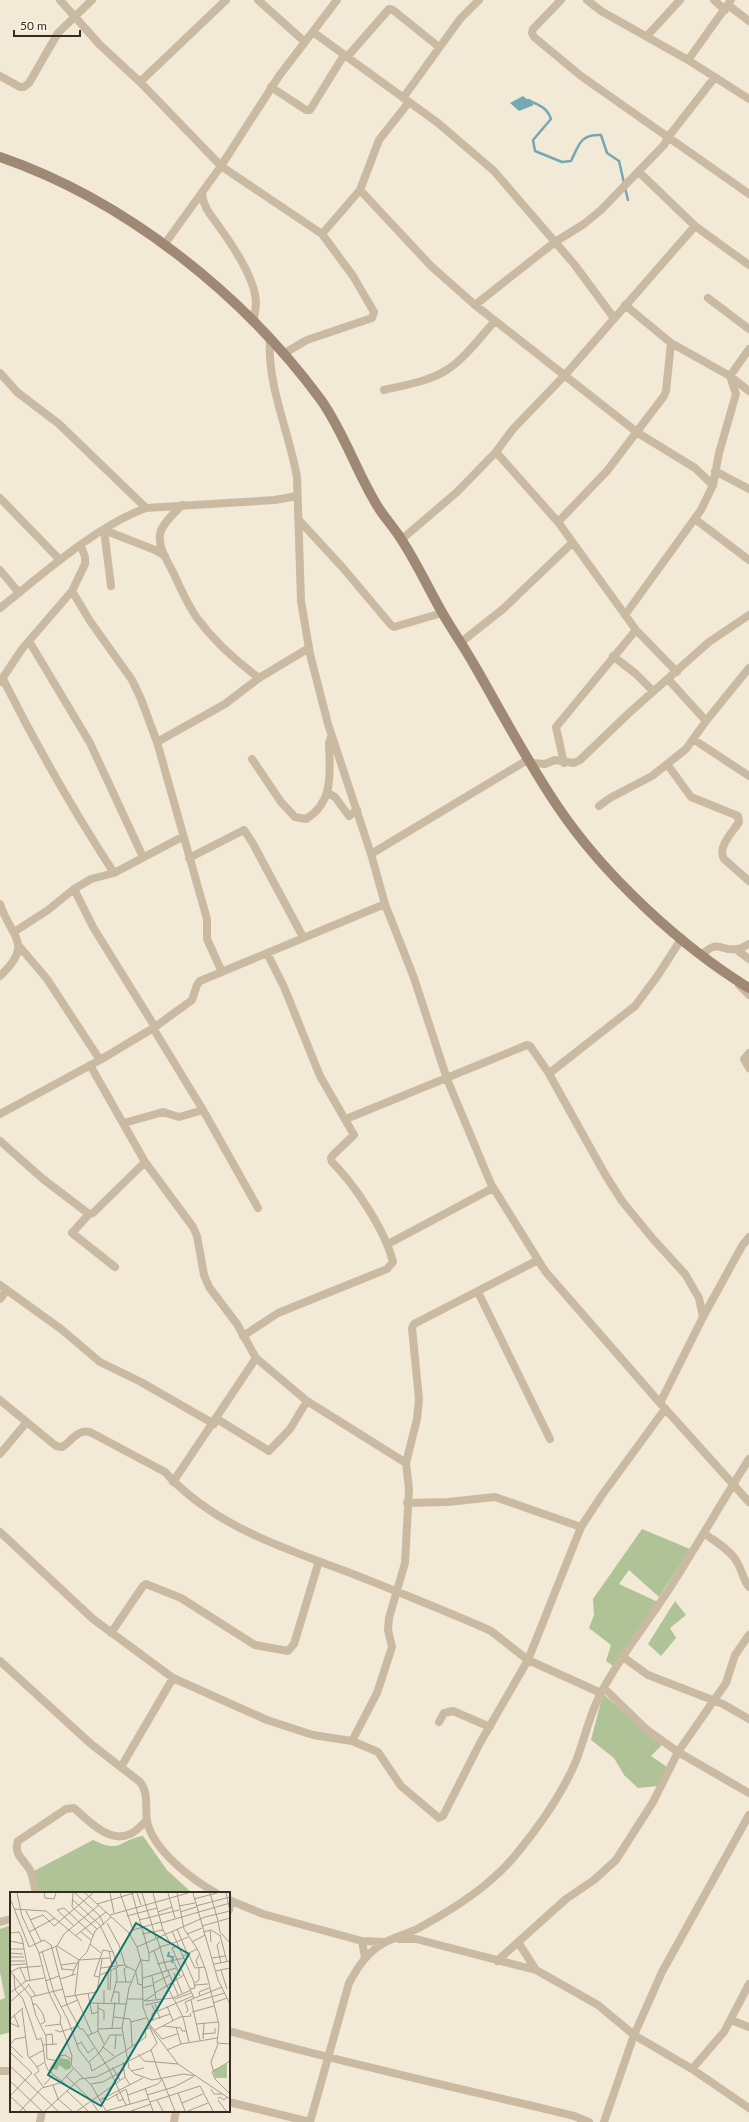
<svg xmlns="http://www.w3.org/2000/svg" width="749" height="2122" font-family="Lato,sans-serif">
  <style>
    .green { fill: #afc396 }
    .water { fill: #74a8b2 }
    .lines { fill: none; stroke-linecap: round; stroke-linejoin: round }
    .stream { stroke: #74a8b2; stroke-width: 2.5 }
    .minor { stroke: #cbbaa2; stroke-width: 8 }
    .secondary { stroke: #9f8874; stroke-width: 10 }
    .inset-river { fill: none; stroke: #74a8b2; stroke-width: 2 }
    .inset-road { fill: none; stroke: #a79d90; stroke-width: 1 }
    .view { fill: #0f766e; fill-opacity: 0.15; stroke: #0f766e; stroke-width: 2 }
    .inset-edge { fill: none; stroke: #362c25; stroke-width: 2 }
  </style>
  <rect width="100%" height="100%" fill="#f3e9d7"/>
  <path class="green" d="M 642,1529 L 690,1549 L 659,1597 L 629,1570 L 619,1584 L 658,1602 L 616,1668 L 606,1661 L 611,1645 L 589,1628 L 594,1615 L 593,1599 Z
    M 675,1601 L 686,1615 L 670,1628 L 676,1638 L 661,1656 L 648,1644 Z
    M 603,1694 L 662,1745 L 651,1756 L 667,1767 L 658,1786 L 638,1788 L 624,1775 L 614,1758 L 591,1740 Z
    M 143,1836 L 167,1870 L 192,1893 L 39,1893 L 34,1871 L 93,1840 C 122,1854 118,1840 143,1836 Z
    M 11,1925 L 11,2032 L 0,2035 L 0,2000 L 5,1998 L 0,1972 L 0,1929 Z"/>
  <path class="water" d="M 523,96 L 534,105 L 519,111 L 510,103 Z"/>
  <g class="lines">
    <path class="stream" d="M 528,100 C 539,105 547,107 551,119 L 533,140 L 535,151 L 562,162 L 571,161 C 579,145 580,134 601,135 L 607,153 L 619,161 L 624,183
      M 625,188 L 628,200"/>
    <path class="minor" d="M 60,0 L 100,45 L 140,82 L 221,166 L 322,234 L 353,276 L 374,312 L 372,318 L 307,340 L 283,354
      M 258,0 L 305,42
      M 561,0 L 533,29 L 532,33 L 534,37 L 581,76 L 749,194
      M 587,0 L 601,11 L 688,60 L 749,99
      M 714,0 L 725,10
      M 728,5 L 749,21
      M 313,32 L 438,123 L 494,171 L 574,264 L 614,318
      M 647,36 L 680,0
      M 347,57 L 389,9 L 393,10 L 439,47
      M 688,60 L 731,0
      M 0,76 L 20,87 L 24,87 L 29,83 L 58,33 L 92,0
      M 140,82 L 226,0
      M 271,87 L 306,110 L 310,110 L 344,55
      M 403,98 L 460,19 L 479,0
      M 639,172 L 695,226 L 749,265
      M 360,190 L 431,266 L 475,305 L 638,433 L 695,468 L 713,485
      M 202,193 C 203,208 212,216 220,228 C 233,246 255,279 256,302 C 256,309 254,315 254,321
      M 322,234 L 360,190 L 379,140 L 409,102
      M 164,245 L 221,166 L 279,76 L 337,0
      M 708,298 L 749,329
      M 475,305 L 555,242 L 584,224 L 601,210 L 664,145 L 669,136 L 715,77
      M 625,305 L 671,343 L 730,376 L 749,391
      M 270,339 C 267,386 289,431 297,477 L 301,601 L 310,654 L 328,724 L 371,854 L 385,904 L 414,978 L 447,1079 L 491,1184 L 545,1271 L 660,1403 L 749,1502
      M 0,373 L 17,392 L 59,424 L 146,508
      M 384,390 C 404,385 427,382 445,371 C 465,359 480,337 495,321
      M 496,452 L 558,522 L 636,630 L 677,672
      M 715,471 L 749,489
      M 0,498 L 60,560
      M 182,505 C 175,513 162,523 160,534 C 158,548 167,560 173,572 C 180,587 187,604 197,618 C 214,641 236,661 259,678
      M 298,519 L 343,568 L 391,625 L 394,627 L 442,613
      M 695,519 L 749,560
      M 558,522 L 607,471 L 664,396 L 666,391 L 671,343
      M 401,540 L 457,492 L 496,452 L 513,429 L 565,375 L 695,226
      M 0,570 L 19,593
      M 111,586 L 104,530 L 155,550 L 165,556
      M 72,591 L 90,621 L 132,680 L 141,699 L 157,742 L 207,919 L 207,939 L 222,972
      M 0,608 C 42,575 96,526 146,508 L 275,500 L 297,496
      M 625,615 L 701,510 L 713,485 L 719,453 L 736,394 L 730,376 L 749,349
      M 29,641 L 90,743 L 143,857
      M 460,643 L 503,609 L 572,543
      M 613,656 L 636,674 L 653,691
      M 3,679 C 36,745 73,810 114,873
      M 668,679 L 706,721
      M 0,682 L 22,649 L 72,591 L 85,564 L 85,557 L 81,546
      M 693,739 L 749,776
      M 157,742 L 225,704 L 259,678 L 309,648
      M 252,759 L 281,802 L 295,817 L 306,819 C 334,802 330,773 329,743 L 331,737
      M 531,763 L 545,764 L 555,760 L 574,763 L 580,760 L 629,713 L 709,642 L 749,615
      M 564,763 L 556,727 L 636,630
      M 667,764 L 691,797 L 738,816 L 739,822 C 732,833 717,847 724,859 L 749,881
      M 328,793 L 335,797 L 349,816 L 357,810
      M 599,806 L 610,798 L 652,776 L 686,749 L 706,721 L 749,668
      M 371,854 L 529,759
      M 189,858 L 244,830 L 252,842 L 303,937
      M 74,889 L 93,927 L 155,1027
      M 0,904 C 12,939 34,944 0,976
      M 14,932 L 48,910 L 74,889 L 91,879 L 114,873 L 182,837
      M 19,946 L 47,979 L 100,1060
      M 737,950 L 749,959
      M 702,955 C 719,938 720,952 737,949 C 741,949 746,945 749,944
      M 739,985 L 749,995
      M 153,1028 L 203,1110
      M 749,1053 L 744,1059 L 749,1068
      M 90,1065 L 145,1162 L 193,1227 L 197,1236 L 204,1275 L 209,1287 L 237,1324 L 256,1358 L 307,1401 L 406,1463
      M 548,1072 L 606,1176 L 622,1201 L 653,1239 L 685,1274 L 699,1298 L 703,1317
      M 0,1114 L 100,1060 L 155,1027 L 192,1000 L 197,985 L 200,981 L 385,904
      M 346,1119 L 527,1045 L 530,1046 L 548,1072 L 551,1072 L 635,1006 L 656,978 L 682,938
      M 124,1123 L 163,1112 L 179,1117 L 203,1110 L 258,1208
      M 0,1141 L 43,1179 L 89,1214 L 93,1213 L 145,1162
      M 89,1214 L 72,1233 L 115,1267
      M 388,1244 L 493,1188
      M 0,1285 L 61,1329 L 100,1362 L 141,1382 L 214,1424
      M 478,1292 L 550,1439
      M 0,1299 L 6,1291
      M 243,1336 L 278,1313 L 387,1269 L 393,1262 C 385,1230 355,1185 332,1162 L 331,1158 L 333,1155 L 354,1135 L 320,1076 L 284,987 L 267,953
      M 0,1400 L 56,1446 L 62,1447 C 72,1441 77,1429 90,1432 L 165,1472 C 214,1527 287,1549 353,1574 C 396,1591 438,1608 480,1626 L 491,1631 L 528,1660 L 601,1693
      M 660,1403 L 703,1317 L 742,1246 L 749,1237
      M 217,1419 L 269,1451 L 290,1429 L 307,1401
      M 0,1454 L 26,1423
      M 173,1482 L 256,1358
      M 407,1503 L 448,1502 L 495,1497 L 581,1527
      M 0,1532 L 93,1619 L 173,1678 L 267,1720 L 313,1735 L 352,1741 L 378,1752 L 401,1786 L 439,1818 L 443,1816 L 480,1743 L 528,1660 L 581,1527 L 602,1495 L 665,1409
      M 704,1533 C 714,1541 731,1550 737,1562 C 742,1570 743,1580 749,1587
      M 111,1633 L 143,1586 L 146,1584 L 181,1598 L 255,1645 L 288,1651 L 294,1644 L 319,1561
      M 623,1657 L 648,1675 L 723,1704 L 749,1719
      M 0,1661 L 91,1744 L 140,1782 C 149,1793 145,1807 147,1821 C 153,1850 191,1879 216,1893
      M 604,1688 L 646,1729 L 678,1752 L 749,1793
      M 439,1722 L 444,1713 L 453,1711 L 490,1727
      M 352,1741 L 377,1693 L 392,1647 L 388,1630 L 389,1618 L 405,1563 L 409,1489 L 406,1463 L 417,1419 L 419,1399 L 412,1328 L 414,1324 L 538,1260
      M 121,1767 L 173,1678
      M 36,1893 C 34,1886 33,1877 30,1870 C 24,1860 13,1854 18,1841 L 66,1809 L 74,1808 C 88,1820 109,1844 130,1834 C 136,1832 142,1824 147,1820
      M 229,1900 L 263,1914 L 362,1941 L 385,1942
      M 229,1910 L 231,1901
      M 0,1922 L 11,1919
      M 399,1939 L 416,1939 L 536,1970 L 598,2005 L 634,2035 L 692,2069 L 749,2108
      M 362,1941 L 365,1958
      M 518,1942 L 536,1970
      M 497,1961 L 566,1899 L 594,1880 L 616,1860 L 653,1802 L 678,1752 L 726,1683 L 735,1655 L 749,1635
      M 731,2020 L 749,2027
      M 229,2031 C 343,2063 459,2088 574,2116 L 589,2122
      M 692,2069 L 724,2032 L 749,1984
      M 0,2071 L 11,2071
      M 229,2102 L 310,2122
      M 40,2122 L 42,2111
      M 174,2122 L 176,2111
      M 310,2122 L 349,1983 C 358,1967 367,1952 384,1943 C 395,1937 407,1934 419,1928 C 455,1908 492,1885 518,1852 C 541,1824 562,1794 576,1761 C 585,1738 590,1712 602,1691 C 622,1653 650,1620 673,1583 C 699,1542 723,1500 749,1459
      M 604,2122 L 634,2035 L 662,1972 L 749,1815"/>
    <path class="secondary" d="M 0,157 C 125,200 243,294 321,400 C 343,431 355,468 375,502 C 382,515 393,526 401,539 C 417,563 429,590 443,614 C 454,633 466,650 476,668 C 503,715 528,763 558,807 C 603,874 680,946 749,988"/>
  </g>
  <g transform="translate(10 1892)">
    <rect width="220" height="220" fill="#f3e9d7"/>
    <path d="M 51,166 L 60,168 L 61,176 L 56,178 L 49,173 L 47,178 L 40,176 L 45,169 L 49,170 ZM 217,172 L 217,186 L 205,186 L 203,178 Z" fill="#afc396"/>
    <path class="inset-river" d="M 159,60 L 158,64 L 163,65 L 162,71"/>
    <path class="inset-road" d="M 7,1 L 12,24 L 29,61 L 39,101 L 51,125 L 50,130 L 62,164 L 61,173 L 73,186M 34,1 L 35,6 L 44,7 L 46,1M 63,1 L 62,15 L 87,37M 65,1 L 90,24 L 94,33M 75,1 L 119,41 L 127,55 L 132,73 L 133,115 L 141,136 L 168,172 L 220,207M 100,1 L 104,21M 110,1 L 123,38 L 151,30M 122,1 L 139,61 L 139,69 L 131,68M 127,1 L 131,13M 132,1 L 146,46M 143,1 L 153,38 L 160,51M 158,1 L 165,26M 167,1 L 174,37 L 188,58 L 196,79 L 209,133 L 207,151 L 220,152M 183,1 L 208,88 L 220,112M 200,1 L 208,29M 216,1 L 220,19M 0,6 L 19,55 L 34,48 L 41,53 L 57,113 L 70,137 L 73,137 L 99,177M 184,7 L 207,1M 63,8 L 78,22M 87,12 L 124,1M 169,14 L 185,11M 186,14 L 220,5M 4,17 L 36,19 L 72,49M 16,19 L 31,49M 148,20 L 162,15M 170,20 L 186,15M 78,22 L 90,33 L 103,60M 100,23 L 178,1M 117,24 L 147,16M 20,28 L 33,23 L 44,34 L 83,1M 129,28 L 169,18M 208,30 L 210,40 L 220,51M 97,31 L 109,53 L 115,73M 151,31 L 220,11M 64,34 L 47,18 L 54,16 L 83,43M 192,34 L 220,26M 167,37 L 177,61M 200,38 L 201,50M 162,39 L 184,90 L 185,96 L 180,97M 19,40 L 45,26M 71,40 L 81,48M 193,40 L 201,38 L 211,44M 0,41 L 9,40 L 12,46 L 20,89M 132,42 L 153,38M 177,42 L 192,36M 210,43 L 217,70M 65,44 L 96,20M 147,46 L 157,79M 0,49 L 14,52M 166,50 L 178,45M 182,50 L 195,43M 210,50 L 207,53 L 211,71M 80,52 L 91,61M 47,54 L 69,68 L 100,66M 167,54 L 162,56 L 184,106M 46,55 L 52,77M 127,55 L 195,25 L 220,19M 150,55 L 166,50M 0,57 L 14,57M 32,59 L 44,101 L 58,128 L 69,158 L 80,172 L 82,179 L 115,159M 99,59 L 102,74M 144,59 L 157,95M 0,61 L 13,62M 29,61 L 47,54 L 54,42 L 89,13M 139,61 L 151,55M 178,61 L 185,76 L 195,75M 173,64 L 187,57M 0,65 L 14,65M 202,66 L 215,64M 131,67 L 119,96 L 112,136 L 119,176 L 125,182 L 142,188 L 174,182 L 185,184M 69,68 L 65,102 L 82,142M 69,68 L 77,60 L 85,39 L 101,25M 0,69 L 15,69M 164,70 L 170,84M 147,72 L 174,66M 204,72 L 220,69M 0,73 L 16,72M 51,73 L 66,71M 188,74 L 186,69 L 189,63M 10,76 L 16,89M 91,76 L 114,73 L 126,79M 51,77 L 64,78M 211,78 L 217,97M 0,79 L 21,105 L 26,124 L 36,144 L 37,167 L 49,169 L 50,164 L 55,163 L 61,167M 158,79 L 168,103M 206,79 L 220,76M 1,80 L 8,76 L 31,74M 126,81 L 128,92 L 132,93M 164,81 L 172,101M 4,83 L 5,98M 62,83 L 68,69M 90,83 L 108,75M 142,84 L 146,107M 90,85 L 84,84 L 93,58 L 103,60 L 107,73M 133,86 L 166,76M 50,87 L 66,82M 35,89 L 49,84M 106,90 L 121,90M 116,90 L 114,77 L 117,75M 144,91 L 160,83M 185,91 L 189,88 L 189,76M 18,92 L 26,104M 185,93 L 198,92M 157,94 L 173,125 L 179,150M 132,96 L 144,93M 5,98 L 13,107 L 27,148 L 31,146 L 33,153 L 35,170 L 27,175 L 29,179 L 24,183M 94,98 L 94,111M 98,98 L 98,80M 100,98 L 101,78M 104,100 L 109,100 L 109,111M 0,101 L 16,89 L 34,86M 78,101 L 82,122 L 88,120M 145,101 L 174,83M 190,104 L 189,100 L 199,96M 21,105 L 53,97M 55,105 L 87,100 L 92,67M 117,107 L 132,107M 132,107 L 136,109 L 163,106 L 181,98M 165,107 L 181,101M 181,108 L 190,148M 134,109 L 145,102M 187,109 L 215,101M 0,110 L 19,93M 101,110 L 107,87 L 106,76M 79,111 L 116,112M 88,111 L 88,139 L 94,152M 203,111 L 217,106M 22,112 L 26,112 L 33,122 L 35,130 L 31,132M 145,112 L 150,127M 135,113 L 153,109M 142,113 L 145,120 L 142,122 L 143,129M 157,114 L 163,129M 51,115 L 68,108M 88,116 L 94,119 L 94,128M 12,117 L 18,164 L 27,175M 148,119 L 183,104M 182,120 L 204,114M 176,121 L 178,118 L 175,110 L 212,95M 104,125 L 120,127 L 121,130 L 136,126M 0,127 L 13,116M 139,129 L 160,122M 121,130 L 122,154M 0,131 L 9,135 L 4,123M 187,132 L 208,130M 35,134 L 51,132M 141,134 L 152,147 L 167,142M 153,134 L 171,136 L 172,139 L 177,139M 166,135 L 171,152M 102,136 L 105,110M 88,137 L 112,136M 45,138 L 50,140 L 69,134M 145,138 L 170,125 L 181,124 L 180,121M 192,142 L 205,141 L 205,136M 36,143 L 42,142 L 43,153M 77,144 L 88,139M 193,147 L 194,131M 0,153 L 5,147 L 16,145M 0,153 L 13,166M 33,153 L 47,152M 66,153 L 71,150 L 78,161 L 84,156M 93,155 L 104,164M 105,157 L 106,143M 141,158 L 151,187M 157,158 L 171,152 L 207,146M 115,159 L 136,145 L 135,138 L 139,136M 0,160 L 22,181 L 0,204M 128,162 L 134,169 L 168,172M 19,166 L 34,158M 220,169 L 202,180 L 205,187 L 220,202M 79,170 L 90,160 L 100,143 L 112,143M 113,170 L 115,185 L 120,193M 35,171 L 38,178 L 60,196M 0,174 L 48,219M 102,175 L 110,188M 99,177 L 116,213M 203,178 L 201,170 L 208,152M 121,179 L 134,176M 24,182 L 34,196M 56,184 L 79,206 L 88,219M 74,186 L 82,194 L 96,219M 152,187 L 165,219M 0,189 L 32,219M 81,192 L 93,190 L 114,178M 34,193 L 44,182M 43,193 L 48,207 L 62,219M 135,196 L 143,219M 201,197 L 204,202 L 212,202M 57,199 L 78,219M 168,201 L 175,219M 106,202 L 109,209 L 114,207M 118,203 L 148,192 L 152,187M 137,203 L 164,195 L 183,185M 0,204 L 16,219M 94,206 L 97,208 L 116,197 L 120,212M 208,207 L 210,205 L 214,208 L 217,205M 90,208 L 133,186M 147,208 L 153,219M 208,208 L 216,219M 140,210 L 190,194 L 203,219M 172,211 L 193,202M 10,219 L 32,196 L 50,191 L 63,177M 35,219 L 70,187 L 86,185 L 141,158 L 147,151 L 138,132M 67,219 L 115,185M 96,219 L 138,207M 121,219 L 141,212M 178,219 L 198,211"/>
    <path class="view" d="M 126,31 L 179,62 L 91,214 L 38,183 Z"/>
    <rect width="220" height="220" class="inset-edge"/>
  </g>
  <path d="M14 30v6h66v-6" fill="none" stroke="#362c25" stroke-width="2"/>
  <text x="20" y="30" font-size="12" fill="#362c25" stroke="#faf2e3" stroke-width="3" paint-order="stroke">50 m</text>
</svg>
